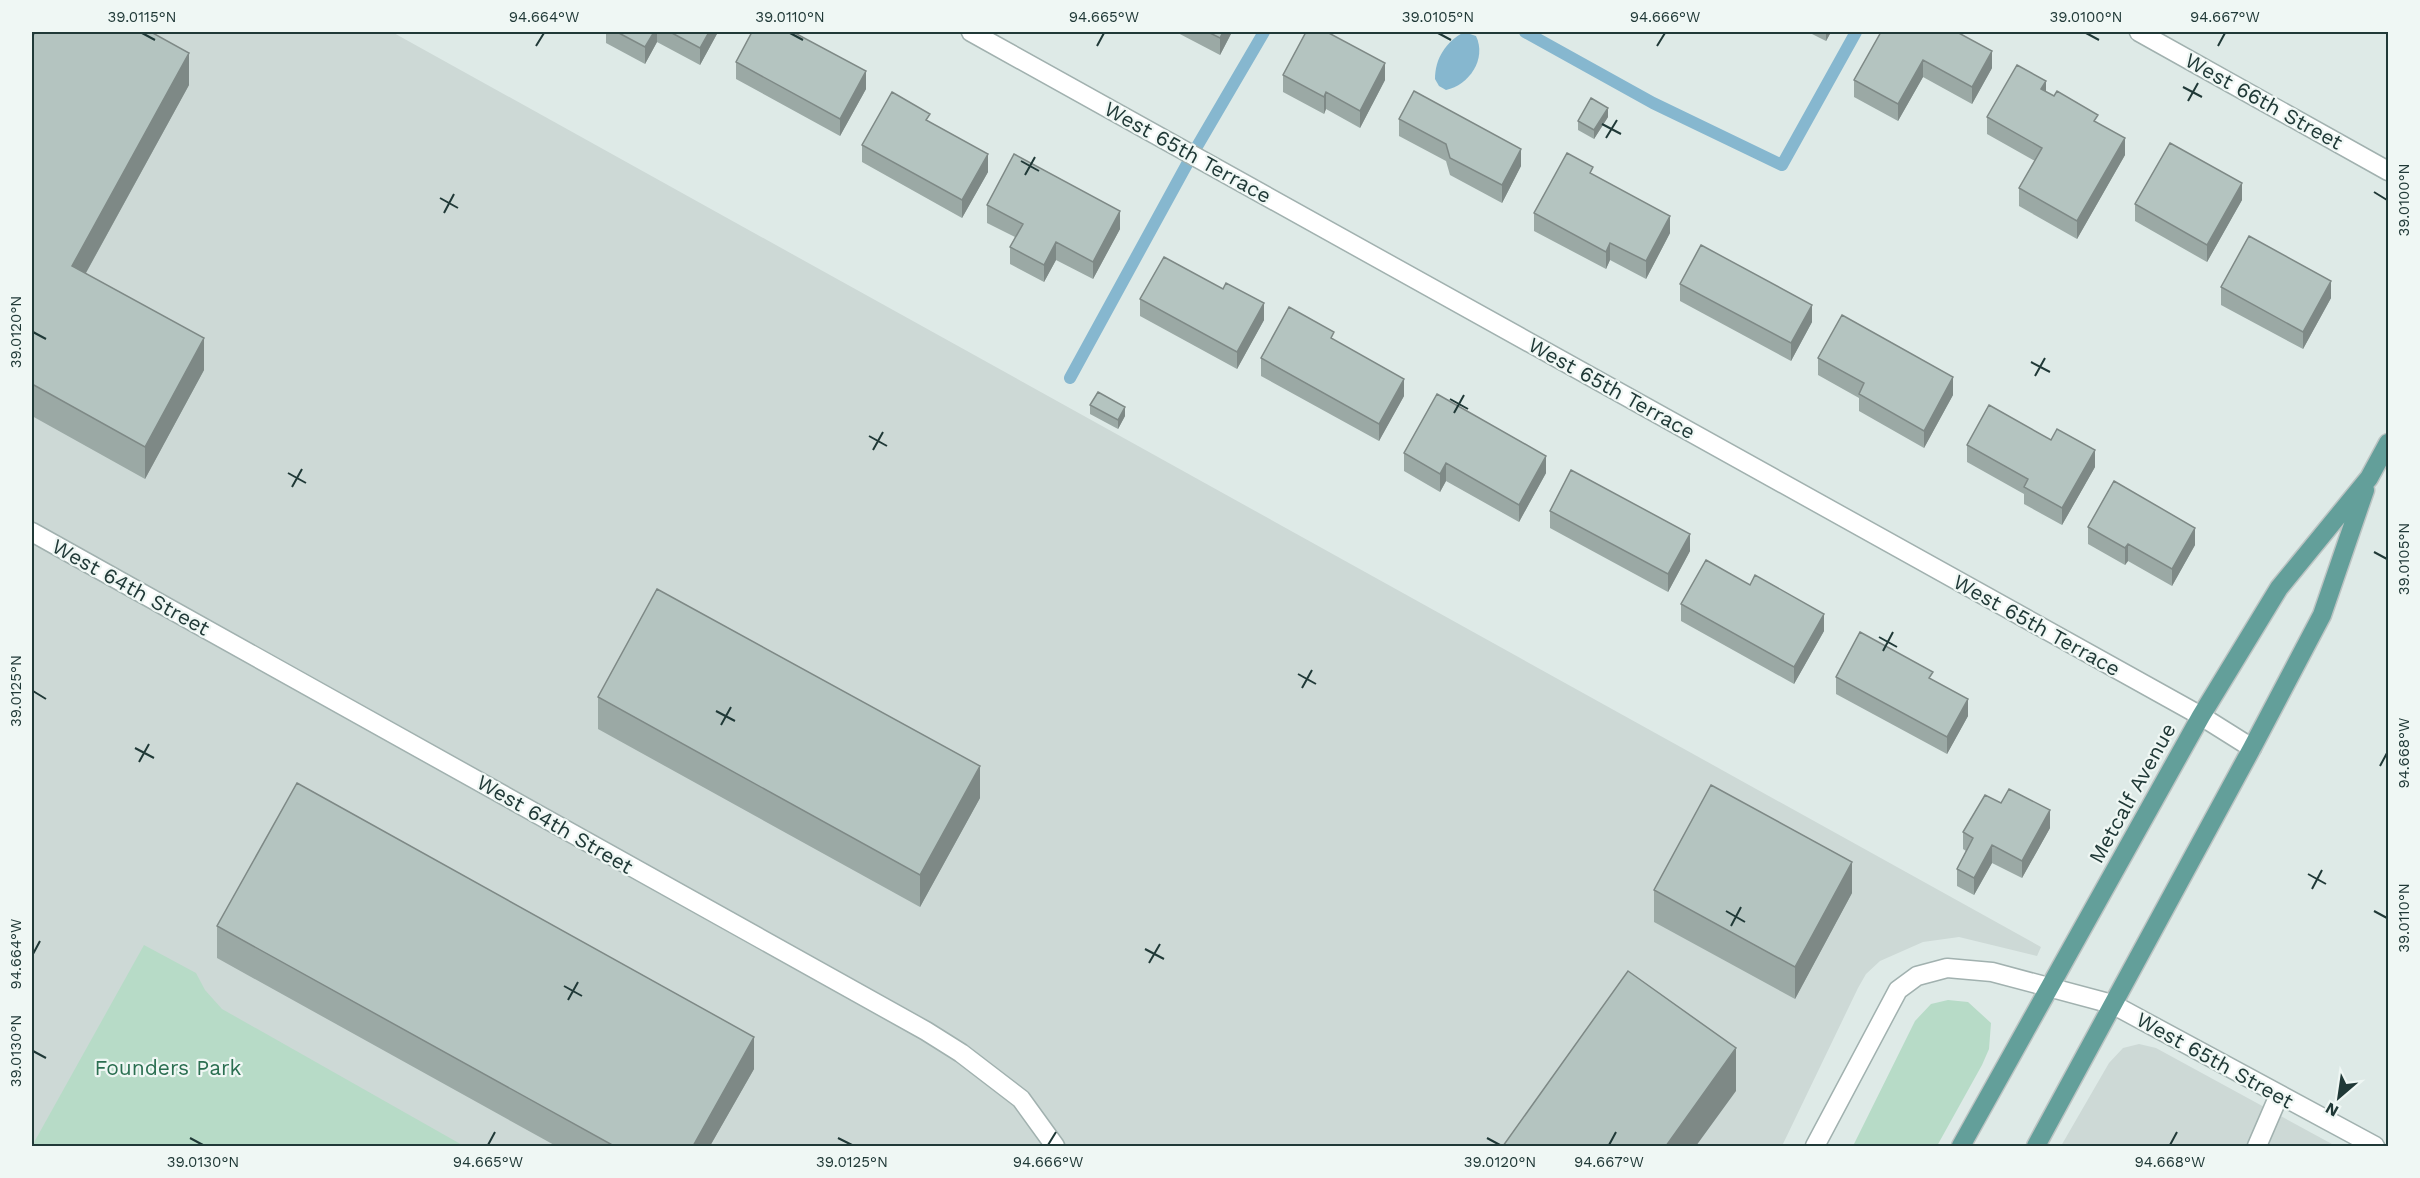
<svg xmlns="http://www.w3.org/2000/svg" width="2420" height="1178" font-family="'Work Sans',sans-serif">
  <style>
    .built { fill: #cdd9d6 }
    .green { fill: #b7dbc7 }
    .water { fill: #86b7cf }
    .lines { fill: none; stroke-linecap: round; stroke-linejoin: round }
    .stream { stroke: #86b7cf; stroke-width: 12 }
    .minor-casing { stroke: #a1b1af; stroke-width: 21 }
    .major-casing { stroke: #bcc4c3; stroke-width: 21 }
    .minor { stroke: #fff; stroke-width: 18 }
    .major { stroke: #639f9a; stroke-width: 18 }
    .wall { fill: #9ba9a5 }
    .shaded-wall { fill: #7e8986 }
    .building { fill: #b4c4c0; stroke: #7e8986; stroke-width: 1.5 }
    .ticks { fill: none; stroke: #203937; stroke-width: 2 }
    .labels { text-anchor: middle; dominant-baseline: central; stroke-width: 4.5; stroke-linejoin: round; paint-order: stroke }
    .street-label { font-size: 21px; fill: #203937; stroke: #eff7f4 }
    .park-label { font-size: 21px; fill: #2b6f51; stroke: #eff7f4 }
    .neatline { fill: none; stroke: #203937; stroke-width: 2 }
    .ticks-label { font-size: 15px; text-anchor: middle; fill: #203937 }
  </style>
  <rect width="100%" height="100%" fill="#deeae7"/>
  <path class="built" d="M 32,32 L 392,32 L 2041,947 L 2037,956 L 1959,937 L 1923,942 L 1880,961 L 1866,974 L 1858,988 L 1782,1146 L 32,1146 Z
    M 2139,1044 L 2156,1048 L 2332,1144 L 2330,1146 L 2061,1146 L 2109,1063 L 2123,1048 Z"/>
  <path class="green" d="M 144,945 L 196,973 L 205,990 L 222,1009 L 464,1146 L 32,1146 Z
    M 1948,1000 L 1968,1002 L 1991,1023 L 1989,1049 L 1982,1065 L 1937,1146 L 1853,1146 L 1915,1021 L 1931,1004 Z"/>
  <path class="water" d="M 1464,32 L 1476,36 C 1487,59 1469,85 1446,90 L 1439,86 L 1435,79 C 1435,58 1446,42 1464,32 Z"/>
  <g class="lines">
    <path class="stream" d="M 1525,32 L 1653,103 L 1782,165 L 1856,32
      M 1070,378 L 1192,155 L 1264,32"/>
    <g class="minor-casing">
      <path id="minor" d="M 971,32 L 2201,716 L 2252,748
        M 2139,32 L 2388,171
        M 32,532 L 926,1031 L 961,1053 L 1021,1099 L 1055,1146
        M 1815,1146 L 1898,990 L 1917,976 L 1947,968 L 1992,972 L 2112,1004 L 2375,1146
        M 2257,1146 L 2279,1095"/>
    </g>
    <g class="major-casing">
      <path id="major" d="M 1961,1146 L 2201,716 L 2279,588 L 2369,478 L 2388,443
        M 2036,1146 L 2252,748 L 2322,615 L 2365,490"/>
    </g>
    <use href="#minor" class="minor"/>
    <use href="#major" class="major"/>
  </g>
  <path class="wall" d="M 606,32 L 718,32 L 700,65 L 657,42 L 645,64 L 606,43 Z
    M 1176,32 L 1232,32 L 1220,55 Z
    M 1808,32 L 1831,32 L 1826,41 Z
    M 1881,32 L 1992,68 L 1972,104 L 1923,77 L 1898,121 L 1854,97 L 1854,80 Z
    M 32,38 L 189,85 L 86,273 L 204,370 L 145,479 L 32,416 Z
    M 736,62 L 866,89 L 840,136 L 736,79 Z
    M 1283,75 L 1385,80 L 1360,128 L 1326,109 L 1324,114 L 1283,92 Z
    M 2046,92 L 2098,123 L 2125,155 L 2077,239 L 2019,206 L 2019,188 L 2035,161 L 1987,134 L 1987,117 Z
    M 1608,117 L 1594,139 L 1578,130 L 1578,121 Z
    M 1399,119 L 1521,166 L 1502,203 L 1450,175 L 1446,161 L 1399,136 Z
    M 930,122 L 988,172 L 962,218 L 862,162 L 862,145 Z
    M 1593,175 L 1670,233 L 1646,279 L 1610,260 L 1606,269 L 1534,231 L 1534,213 Z
    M 2242,200 L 2207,262 L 2135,221 L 2135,204 Z
    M 987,205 L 1120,229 L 1093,279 L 1056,260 L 1044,282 L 1010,264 L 1010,247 L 1015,237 L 987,223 Z
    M 1680,284 L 1812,322 L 1791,361 L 1680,301 Z
    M 2221,287 L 2331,298 L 2303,349 L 2221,305 Z
    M 1223,289 L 1264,320 L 1237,369 L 1140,316 L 1140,299 Z
    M 1261,358 L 1404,396 L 1379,441 L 1261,376 Z
    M 1818,358 L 1953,395 L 1924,448 L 1859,411 L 1859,398 L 1818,375 Z
    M 1090,405 L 1125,416 L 1118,429 L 1090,414 Z
    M 1967,445 L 2095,467 L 2062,525 L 2024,504 L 2024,494 L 1967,462 Z
    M 1404,453 L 1546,473 L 1519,522 L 1446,481 L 1440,492 L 1404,471 Z
    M 1550,511 L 1690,551 L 1668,592 L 1550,528 Z
    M 2088,527 L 2195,545 L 2172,586 L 2128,561 L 2125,565 L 2088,544 Z
    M 1681,604 L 1824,631 L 1794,684 L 1681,621 Z
    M 1836,677 L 1933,680 L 1968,716 L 1947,754 L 1836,694 Z
    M 598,697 L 980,798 L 920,907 L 598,729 Z
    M 2050,828 L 2022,878 L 1992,863 L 1974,895 L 1957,886 L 1957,869 L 1966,851 L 1963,849 L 1963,832 Z
    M 1654,890 L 1852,893 L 1795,999 L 1654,922 Z
    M 217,926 L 754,1069 L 710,1146 L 556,1146 L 217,958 Z"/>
  <path class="shaded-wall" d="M 654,32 L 657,32 L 657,42 L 645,64 L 645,47 Z
    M 709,32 L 718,32 L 700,65 L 700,48 Z
    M 1223,32 L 1232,32 L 1220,55 L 1220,38 Z
    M 1826,32 L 1831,32 L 1826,41 Z
    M 1992,51 L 1992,68 L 1972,104 L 1972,87 Z
    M 189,53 L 189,85 L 72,298 L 72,266 Z
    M 1923,60 L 1923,77 L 1898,121 L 1898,104 Z
    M 1385,63 L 1385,80 L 1360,128 L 1360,111 Z
    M 866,71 L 866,89 L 840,136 L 840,119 Z
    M 2046,81 L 2046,98 L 2041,89 Z
    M 1326,92 L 1326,109 L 1324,114 L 1324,97 Z
    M 1608,108 L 1608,117 L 1594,139 L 1594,130 Z
    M 2125,138 L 2125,155 L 2077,239 L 2077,221 Z
    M 1521,149 L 1521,166 L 1502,203 L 1502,185 Z
    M 988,154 L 988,172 L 962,218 L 962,200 Z
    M 2242,183 L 2242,200 L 2207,262 L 2207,245 Z
    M 1120,211 L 1120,229 L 1093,279 L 1093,262 Z
    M 1670,216 L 1670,233 L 1646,279 L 1646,261 Z
    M 1056,242 L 1056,260 L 1044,282 L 1044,265 Z
    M 1610,243 L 1610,260 L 1606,269 L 1606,252 Z
    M 2331,281 L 2331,298 L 2303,349 L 2303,332 Z
    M 1264,303 L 1264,320 L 1237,369 L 1237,352 Z
    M 1812,305 L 1812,322 L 1791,361 L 1791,343 Z
    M 204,338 L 204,370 L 145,479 L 145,447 Z
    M 1953,377 L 1953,395 L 1924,448 L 1924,431 Z
    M 1404,379 L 1404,396 L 1379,441 L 1379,424 Z
    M 1125,407 L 1125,416 L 1118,429 L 1118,420 Z
    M 2095,450 L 2095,467 L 2062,525 L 2062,508 Z
    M 1546,456 L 1546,473 L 1519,522 L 1519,505 Z
    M 1446,463 L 1446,481 L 1440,492 L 1440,474 Z
    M 2195,528 L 2195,545 L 2172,586 L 2172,569 Z
    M 1690,534 L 1690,551 L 1668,592 L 1668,574 Z
    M 2128,544 L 2128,561 L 2125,565 L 2125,548 Z
    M 1824,614 L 1824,631 L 1794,684 L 1794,667 Z
    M 1968,699 L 1968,716 L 1947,754 L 1947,737 Z
    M 980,766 L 980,798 L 920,907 L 920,875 Z
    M 2050,810 L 2050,828 L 2022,878 L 2022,861 Z
    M 1992,845 L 1992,863 L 1974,895 L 1974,878 Z
    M 1852,862 L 1852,893 L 1795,999 L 1795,967 Z
    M 754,1037 L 754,1069 L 710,1146 L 693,1146 Z
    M 1736,1048 L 1736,1091 L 1696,1146 L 1666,1146 Z"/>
  <path class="building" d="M 35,32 L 151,32 L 189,53 L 72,266 L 204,338 L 145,447 L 32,384 L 32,38 Z
    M 617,32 L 654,32 L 645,47 Z
    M 670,32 L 709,32 L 700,48 Z
    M 752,32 L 793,32 L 866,71 L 840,119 L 736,62 Z
    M 1208,32 L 1223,32 L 1220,38 Z
    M 1306,32 L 1327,32 L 1385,63 L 1360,111 L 1326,92 L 1324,97 L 1283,75 Z
    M 1881,32 L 1957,32 L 1992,51 L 1972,87 L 1923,60 L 1898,104 L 1854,80 Z
    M 2017,65 L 2046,81 L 2041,89 L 2054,96 L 2057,91 L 2098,115 L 2094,121 L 2125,138 L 2077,221 L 2019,188 L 2042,148 L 1987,117 Z
    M 1414,91 L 1521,149 L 1502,185 L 1450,158 L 1446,144 L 1399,119 Z
    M 892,92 L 930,114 L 926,120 L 988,154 L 962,200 L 862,145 Z
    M 1591,98 L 1608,108 L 1594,130 L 1578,121 Z
    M 2170,143 L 2242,183 L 2207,245 L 2135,204 Z
    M 1567,153 L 1593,167 L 1590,173 L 1670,216 L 1646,261 L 1610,243 L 1606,252 L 1534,213 Z
    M 1014,154 L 1120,211 L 1093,262 L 1056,242 L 1044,265 L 1010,247 L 1023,224 L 987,205 Z
    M 2249,236 L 2331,281 L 2303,332 L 2221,287 Z
    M 1701,245 L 1812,305 L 1791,343 L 1680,284 Z
    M 1164,257 L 1223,289 L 1226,283 L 1264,303 L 1237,352 L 1140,299 Z
    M 1289,307 L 1334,332 L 1331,338 L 1404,379 L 1379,424 L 1261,358 Z
    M 1842,315 L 1953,377 L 1924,431 L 1859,394 L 1864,383 L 1818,358 Z
    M 1098,392 L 1125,407 L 1118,420 L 1090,405 Z
    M 1437,394 L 1546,456 L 1519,505 L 1446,463 L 1440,474 L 1404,453 Z
    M 1989,405 L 2051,440 L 2057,429 L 2095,450 L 2062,508 L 2024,487 L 2028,479 L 1967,445 Z
    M 1571,470 L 1690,534 L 1668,574 L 1550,511 Z
    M 2114,481 L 2195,528 L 2172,569 L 2128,544 L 2125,548 L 2088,527 Z
    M 1706,560 L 1750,585 L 1755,575 L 1824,614 L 1794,667 L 1681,604 Z
    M 657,589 L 980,766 L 920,875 L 598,697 Z
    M 1860,632 L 1933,672 L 1929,678 L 1968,699 L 1947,737 L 1836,677 Z
    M 297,783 L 754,1037 L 693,1146 L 614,1146 L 217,926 Z
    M 1711,785 L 1852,862 L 1795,967 L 1654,890 Z
    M 2009,789 L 2050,810 L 2022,861 L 1992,845 L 1974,878 L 1957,869 L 1973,838 L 1963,832 L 1985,795 L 2001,803 Z
    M 1628,971 L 1736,1048 L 1666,1146 L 1503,1146 Z"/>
  <path class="ticks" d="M 142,33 L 155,40M 790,33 L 803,40M 1438,33 L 1451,40M 2086,33 L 2099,40M 536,46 L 544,33M 1097,46 L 1104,33M 1657,46 L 1665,33M 2218,46 L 2225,33M 2183,87 L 2202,97M 2188,101 L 2198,83M 1602,124 L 1621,134M 1606,138 L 1617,120M 1021,161 L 1039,171M 1025,175 L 1035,157M 2374,192 L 2387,200M 440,198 L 458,208M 444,213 L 454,194M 33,332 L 46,339M 2031,362 L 2050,372M 2035,376 L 2045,358M 1450,399 L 1468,409M 1454,413 L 1464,395M 869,436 L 887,446M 873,450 L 883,432M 288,473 L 306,483M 292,487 L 302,469M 2374,552 L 2387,559M 1879,637 L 1897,647M 1883,651 L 1893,632M 1298,674 L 1316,684M 1302,688 L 1312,670M 33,691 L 46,699M 716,711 L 735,721M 721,725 L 731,707M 135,748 L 154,758M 139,762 L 149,744M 2380,766 L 2387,753M 2308,874 L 2326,884M 2312,889 L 2322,870M 1726,911 L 1745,922M 2374,911 L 2387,918M 1731,926 L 1741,907M 1145,949 L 1164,959M 33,954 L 40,941M 1149,963 L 1160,944M 564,986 L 582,996M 568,1000 L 578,982M 33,1051 L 46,1058M 190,1138 L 203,1145M 838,1138 L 852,1145M 1487,1138 L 1500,1145M 488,1145 L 495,1132M 1048,1145 L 1056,1132M 1609,1145 L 1616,1132M 2170,1145 L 2177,1132"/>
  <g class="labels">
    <g class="street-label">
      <text transform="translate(2264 101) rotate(29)">West 66th Street</text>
      <text transform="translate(1188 152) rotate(29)">West 65th Terrace</text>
      <text transform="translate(1612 388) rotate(29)">West 65th Terrace</text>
      <text transform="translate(131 587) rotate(29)">West 64th Street</text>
      <text transform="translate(2037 625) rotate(29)">West 65th Terrace</text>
      <text transform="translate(2132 793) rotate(-61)">Metcalf Avenue</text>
      <text transform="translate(555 824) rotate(30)">West 64th Street</text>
      <text transform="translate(2215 1060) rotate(29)">West 65th Street</text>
    </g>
    <g class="park-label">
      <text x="168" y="1067">Founders Park</text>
    </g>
  </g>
  <rect width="2420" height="1178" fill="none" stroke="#eff7f4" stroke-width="66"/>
  <g transform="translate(2339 1097) rotate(209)" stroke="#eff7f4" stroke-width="4.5" paint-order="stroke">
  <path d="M0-4.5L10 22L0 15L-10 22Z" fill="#203937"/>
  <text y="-9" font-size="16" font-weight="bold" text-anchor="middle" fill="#203937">N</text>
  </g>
  <rect x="33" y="33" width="2354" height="1112" class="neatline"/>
  <g class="ticks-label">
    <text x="142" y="22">39.0115°N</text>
    <text x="544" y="22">94.664°W</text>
    <text x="790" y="22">39.0110°N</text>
    <text x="1104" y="22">94.665°W</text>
    <text x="1438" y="22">39.0105°N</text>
    <text x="1665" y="22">94.666°W</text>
    <text x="2086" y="22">39.0100°N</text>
    <text x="2225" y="22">94.667°W</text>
    <text transform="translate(2404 200) rotate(-90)" y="5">39.0100°N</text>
    <text transform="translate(16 332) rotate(-90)" y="5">39.0120°N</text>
    <text transform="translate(2404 559) rotate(-90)" y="5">39.0105°N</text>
    <text transform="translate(16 691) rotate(-90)" y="5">39.0125°N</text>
    <text transform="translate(2404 753) rotate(-90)" y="5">94.668°W</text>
    <text transform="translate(2404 918) rotate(-90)" y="5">39.0110°N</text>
    <text transform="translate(16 954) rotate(-90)" y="5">94.664°W</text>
    <text transform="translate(16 1051) rotate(-90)" y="5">39.0130°N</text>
    <text x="203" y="1167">39.0130°N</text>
    <text x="488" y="1167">94.665°W</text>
    <text x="852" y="1167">39.0125°N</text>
    <text x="1048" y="1167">94.666°W</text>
    <text x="1500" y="1167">39.0120°N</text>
    <text x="1609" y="1167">94.667°W</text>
    <text x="2170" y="1167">94.668°W</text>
  </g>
</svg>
